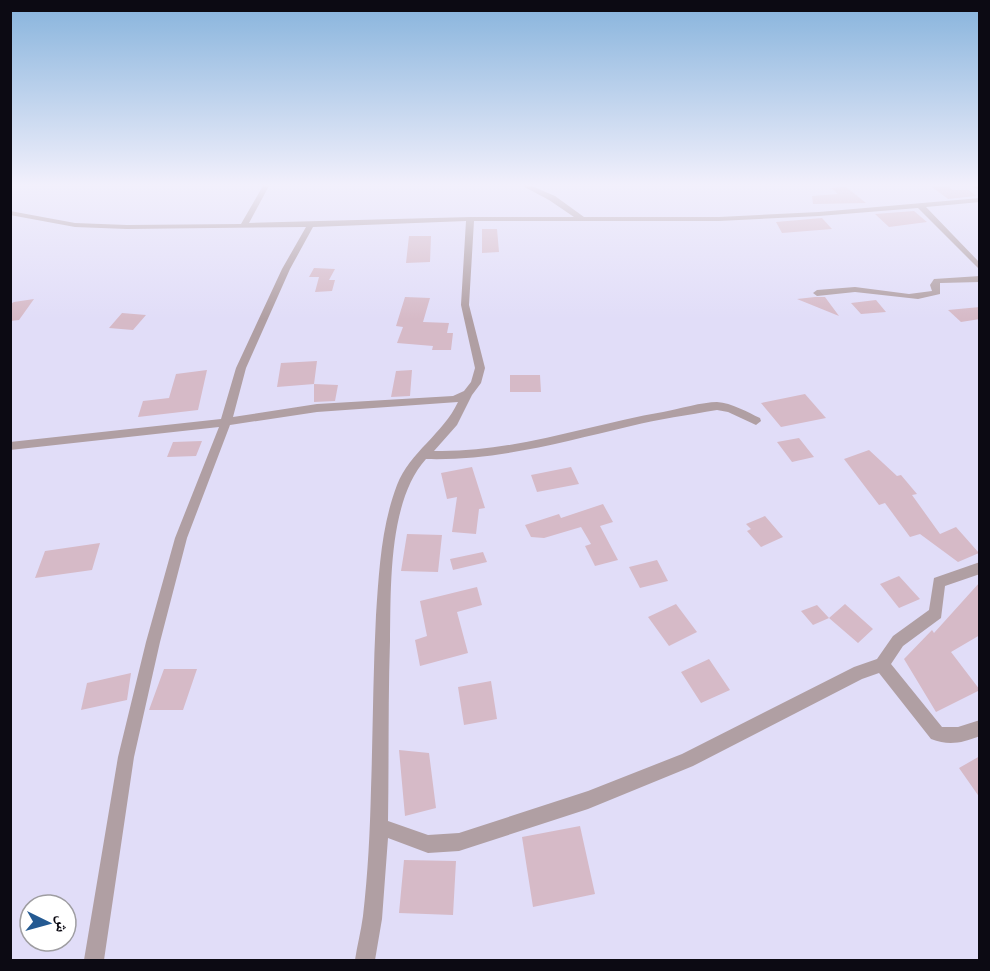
<svg xmlns="http://www.w3.org/2000/svg" width="990" height="971" font-family="Inter,'Noto Naskh Arabic',sans-serif">
  <style>
    .building { fill: #d6bac7 }
    .lines { fill: none; stroke-linecap: round; stroke-linejoin: round }
    .street { fill: #b09fa3; fill-rule: evenodd }
  </style>
  <rect width="100%" height="100%" fill="#e1ddf8"/>
  <path class="building" d="M 928,184 L 944,184 L 953,190 L 969,190 L 976,196 L 948,199 Z
    M 846,187 L 866,203 L 813,204 L 812,196 L 838,194 L 831,188 Z
    M 914,211 L 927,222 L 889,227 L 875,214 Z
    M 822,218 L 832,229 L 782,233 L 776,222 Z
    M 482,229 L 497,229 L 499,252 L 482,253 Z
    M 409,236 L 431,236 L 430,262 L 406,263 Z
    M 314,268 L 335,269 L 329,280 L 335,280 L 332,291 L 315,292 L 319,277 L 309,277 Z
    M 405,297 L 430,298 L 423,322 L 449,323 L 447,333 L 453,333 L 451,350 L 432,350 L 433,346 L 397,343 L 403,327 L 396,326 Z
    M 815,297 L 825,297 L 839,316 L 797,299 Z
    M 34,299 L 19,320 L 10,321 L 10,304 L 14,302 Z
    M 876,300 L 886,312 L 861,314 L 851,303 Z
    M 980,307 L 980,319 L 961,322 L 948,310 Z
    M 122,313 L 146,315 L 133,330 L 109,328 Z
    M 317,361 L 314,384 L 277,387 L 281,363 Z
    M 207,370 L 198,410 L 138,417 L 143,401 L 169,398 L 176,374 Z
    M 412,370 L 410,396 L 391,397 L 396,371 Z
    M 510,375 L 540,375 L 541,392 L 510,392 Z
    M 314,384 L 338,385 L 335,401 L 314,402 Z
    M 805,394 L 826,418 L 781,427 L 761,403 Z
    M 799,438 L 814,457 L 792,462 L 777,442 Z
    M 202,441 L 196,456 L 167,457 L 173,442 Z
    M 869,450 L 897,476 L 901,475 L 917,494 L 912,495 L 940,534 L 956,527 L 979,553 L 958,562 L 920,534 L 910,537 L 885,503 L 879,505 L 844,459 Z
    M 472,467 L 485,508 L 479,509 L 476,534 L 452,532 L 457,497 L 447,499 L 441,473 Z
    M 571,467 L 579,484 L 537,492 L 531,475 Z
    M 603,504 L 613,522 L 600,526 L 618,560 L 595,566 L 585,546 L 591,544 L 581,527 L 544,538 L 531,537 L 525,525 L 559,514 L 561,518 Z
    M 765,516 L 783,537 L 761,547 L 747,531 L 751,529 L 746,524 Z
    M 407,534 L 442,535 L 438,572 L 401,571 Z
    M 100,543 L 92,570 L 35,578 L 45,551 Z
    M 483,552 L 487,562 L 453,570 L 450,559 Z
    M 657,560 L 668,581 L 640,588 L 629,567 Z
    M 899,576 L 920,599 L 899,608 L 880,584 Z
    M 980,582 L 980,635 L 951,652 L 980,690 L 936,712 L 904,659 L 932,630 L 934,633 Z
    M 477,587 L 482,605 L 457,612 L 468,653 L 420,666 L 415,640 L 427,636 L 420,601 Z
    M 676,604 L 697,632 L 669,646 L 648,617 Z
    M 845,604 L 873,629 L 858,643 L 829,618 Z
    M 817,605 L 829,618 L 813,625 L 801,611 Z
    M 709,659 L 730,690 L 701,703 L 681,672 Z
    M 164,669 L 197,669 L 183,710 L 149,710 Z
    M 131,673 L 127,700 L 81,710 L 87,683 Z
    M 491,681 L 497,719 L 464,725 L 458,687 Z
    M 399,750 L 429,753 L 436,808 L 405,816 Z
    M 980,756 L 980,798 L 959,768 Z
    M 580,826 L 595,894 L 533,907 L 522,837 Z
    M 404,860 L 456,861 L 453,915 L 399,913 Z"/>
  <g class="lines">
    <path class="street" d="M 10,184 L 14,184 L 10,186 Z
      M 264,184 L 270,184 L 249,223 L 470,217 L 574,217 L 549,200 L 519,184 L 527,184 L 555,196 L 584,217 L 719,217 L 819,212 L 980,198 L 980,202 L 926,207 L 980,263 L 980,270 L 918,208 L 819,216 L 719,221 L 474,221 L 469,305 L 485,368 L 481,383 L 472,395 L 457,425 L 434,451 C 512,453 587,425 663,412 C 678,409 703,402 717,402 C 732,403 747,412 760,418 L 761,421 L 756,425 L 728,412 L 717,410 C 688,415 659,419 631,426 C 562,442 497,461 426,459 C 388,501 391,587 390,641 C 388,701 389,761 388,821 L 428,835 L 459,833 L 588,791 L 682,754 L 854,667 L 877,659 L 893,636 L 929,610 L 934,578 L 980,562 L 980,574 L 945,586 L 941,618 L 903,646 L 891,664 L 942,727 L 958,727 L 980,720 L 980,736 C 962,743 949,746 931,739 L 879,673 L 862,679 L 693,766 L 588,809 L 459,851 L 428,853 L 388,838 L 382,919 L 375,960 L 355,960 C 357,946 361,931 363,916 C 368,873 370,831 371,789 C 373,731 373,673 376,615 C 379,572 381,527 397,485 C 410,452 443,434 458,402 L 317,412 L 230,425 L 187,538 L 160,642 L 134,757 L 104,960 L 84,960 L 118,757 L 146,642 L 175,538 L 219,427 L 10,450 L 10,442 L 221,419 L 236,368 L 282,269 L 306,227 L 127,229 L 75,227 L 10,215 L 10,211 L 75,223 L 127,225 L 241,224 ZM 466,221 L 461,305 L 475,368 L 471,382 L 464,391 L 453,396 L 317,404 L 233,417 L 246,368 L 290,269 L 313,227 Z
      M 969,184 L 976,184 L 980,186 L 980,191 Z
      M 980,276 L 980,282 L 940,283 L 940,294 L 918,299 L 855,292 L 817,296 L 813,293 L 817,290 L 855,287 L 909,294 L 932,291 L 930,285 L 934,279 Z"/>
  </g>
  <linearGradient id="sky" x2="0" y2="1"><stop stop-color="#86b3dc"/><stop offset="0.58" stop-color="#f2f0fc"/><stop offset="1" stop-color="#f2f0fc" stop-opacity="0"/></linearGradient>
  <rect width="990" height="319" fill="url(#sky)"/>
  <rect width="990" height="971" fill="none" stroke="#0c0a13" stroke-width="24"/>
  <g transform="translate(48 923) rotate(95)"><circle r="28" fill="#ffffff" stroke="#9e9da1" stroke-width="1.5"/>
  <path d="M0-4.5L10 22L0 15L-10 22Z" fill="#245a92"/>
  <text y="-9" font-size="16" font-weight="bold" text-anchor="middle" fill="#0c0a13">ش</text>
  </g>
</svg>
